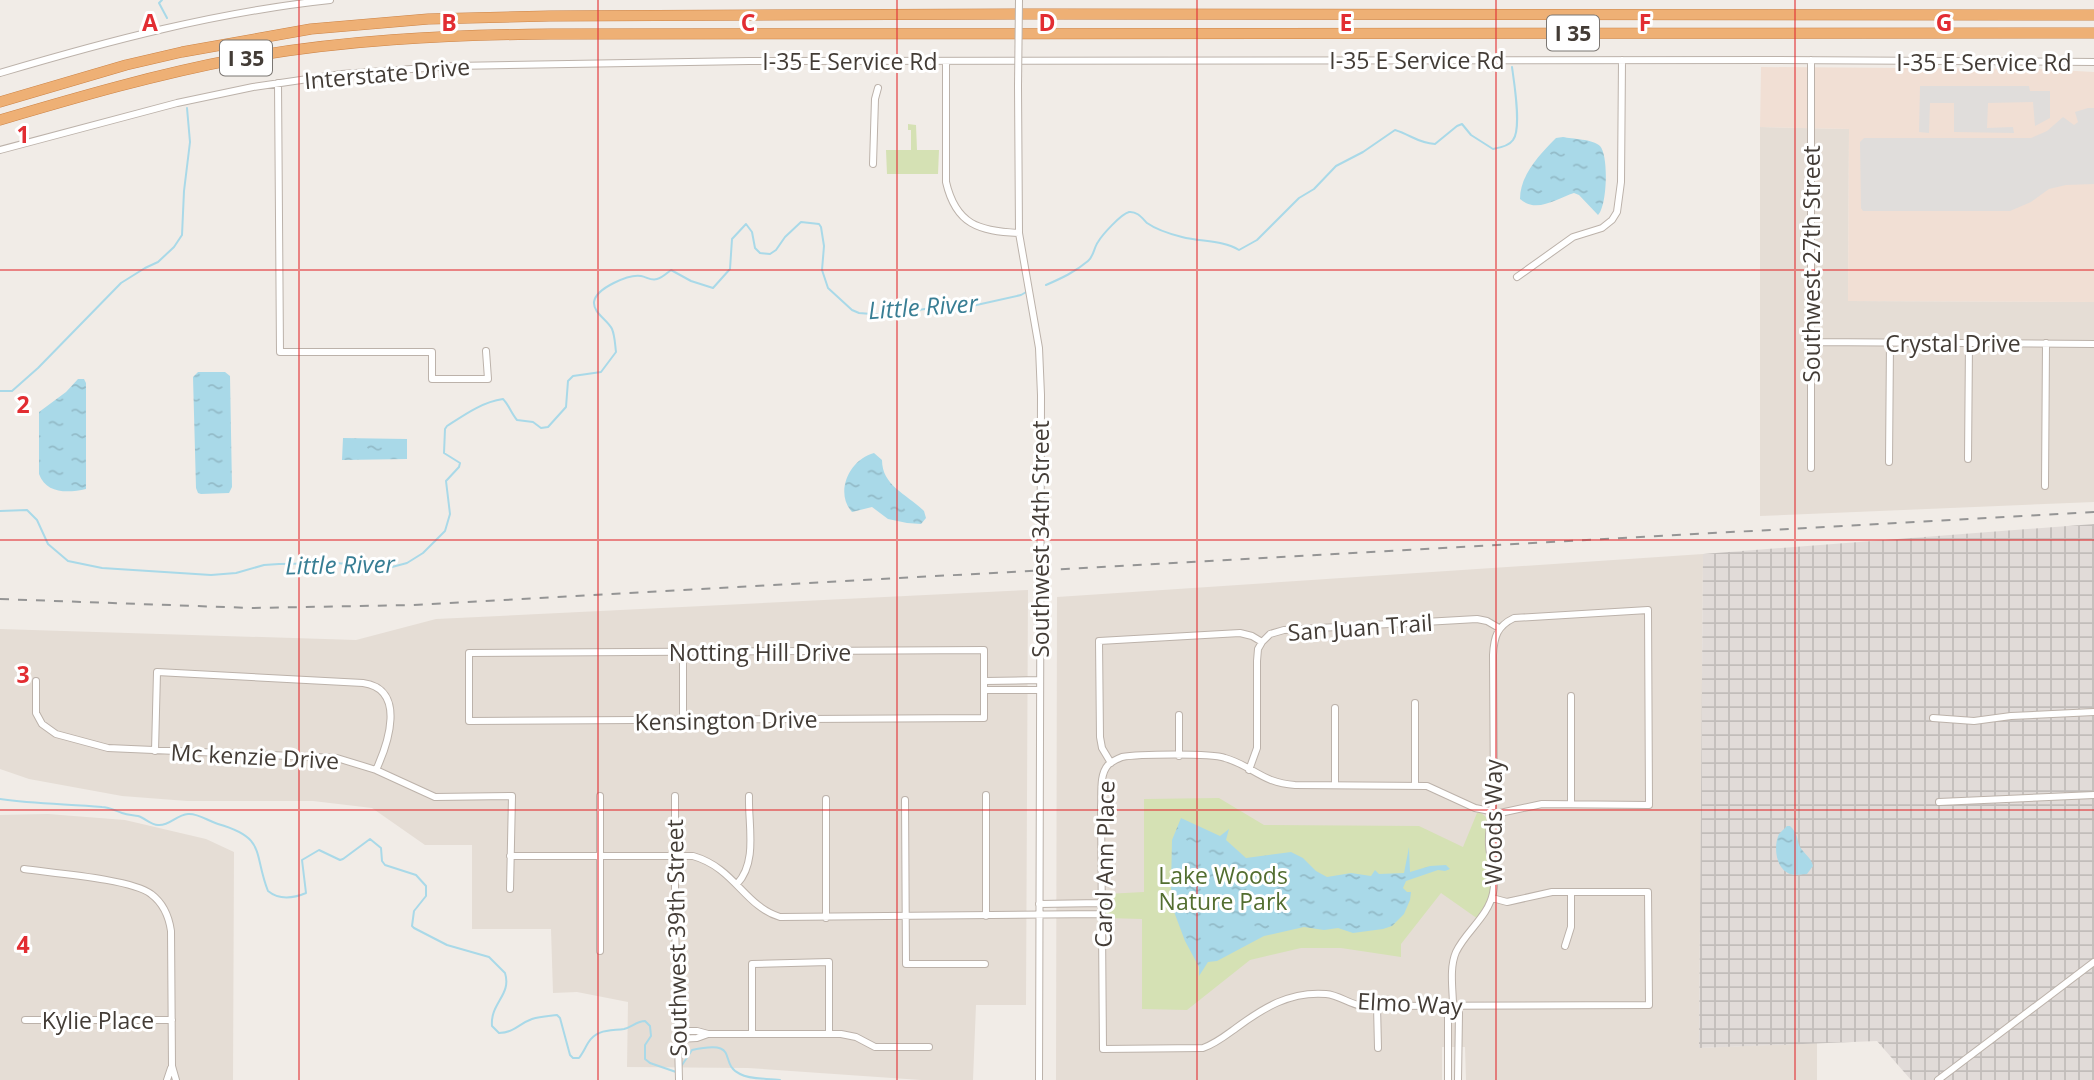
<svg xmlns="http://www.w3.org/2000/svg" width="2094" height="1080" font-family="'Open Sans',sans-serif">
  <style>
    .residential { fill: #e5ddd5 }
    .commercial { fill: #f1dfd4 }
    .industrial { fill: url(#industrial-grid) }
    .park { fill: #d5e1b4 }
    .parking { fill: #e0dddb }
    .water { fill: url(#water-ripples) }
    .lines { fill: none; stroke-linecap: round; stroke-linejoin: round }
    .stream { stroke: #a9d9e8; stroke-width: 2 }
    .minor-casing { stroke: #bcb2aa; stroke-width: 8 }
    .highway-casing { stroke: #cc8346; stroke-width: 11 }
    .minor { stroke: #fff; stroke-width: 6 }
    .highway { stroke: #eeb075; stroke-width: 10 }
    .rail { stroke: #959595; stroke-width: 2; stroke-dasharray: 9 9; stroke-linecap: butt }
    .minor-bridge-casing { stroke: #bcb2aa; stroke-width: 8; stroke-linecap: butt }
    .minor-bridge { stroke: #fff; stroke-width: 6 }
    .grid { fill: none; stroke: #e22d32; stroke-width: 2; stroke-opacity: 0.55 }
    .labels { text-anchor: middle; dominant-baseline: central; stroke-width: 6; stroke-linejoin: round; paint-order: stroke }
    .shield { fill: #fff; stroke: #7b7672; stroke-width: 2 }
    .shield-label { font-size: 21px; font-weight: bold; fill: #433c36 }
    .street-label { font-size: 23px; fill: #433c36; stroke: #fff }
    .park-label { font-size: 23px; fill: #536e30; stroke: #fff }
    .water-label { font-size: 24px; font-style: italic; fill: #387e94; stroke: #fff }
    .grid-label { font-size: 23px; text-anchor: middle; font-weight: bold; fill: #e22d32; stroke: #fff; stroke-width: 6; stroke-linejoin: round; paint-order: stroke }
  </style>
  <defs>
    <pattern id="industrial-grid" width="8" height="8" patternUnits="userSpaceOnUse" patternTransform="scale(1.75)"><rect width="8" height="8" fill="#e1dbd8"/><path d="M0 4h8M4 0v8" fill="none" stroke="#c2bdba"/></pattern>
    <pattern id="water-ripples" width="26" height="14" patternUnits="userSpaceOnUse" patternTransform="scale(1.75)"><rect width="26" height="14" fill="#a9d9e8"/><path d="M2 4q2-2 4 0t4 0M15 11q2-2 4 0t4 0" fill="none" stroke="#93bbc8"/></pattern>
  </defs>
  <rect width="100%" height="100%" fill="#f1ece7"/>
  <path class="residential" d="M 1760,127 L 1849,129 L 1848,301 L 2094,302 L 2094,502 L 1760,516 Z
    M 1703,554 L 1699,1048 L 1817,1043 L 1817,1080 L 1466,1080 L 1465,1047 L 1442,1047 L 1442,1080 L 1056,1080 L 1057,597 Z
    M 1028,590 L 1026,1005 L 976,1005 L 973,1080 L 921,1080 L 748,1068 L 627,1067 L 628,1002 L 577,992 L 553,993 L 551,929 L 472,929 L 472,845 L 425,845 L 372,808 L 313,801 L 187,801 L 122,796 L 29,779 L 0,769 L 0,629 L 356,640 L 436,619 Z
    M 48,814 L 125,820 L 206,839 L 234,852 L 233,1080 L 0,1080 L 0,815 Z"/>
  <path class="commercial" d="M 1761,67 L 2040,69 L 2094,72 L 2094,302 L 1848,301 L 1849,129 L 1760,127 Z"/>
  <path class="industrial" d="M 2094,524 L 2094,1080 L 1911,1080 L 1877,1041 L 1699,1048 L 1703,554 Z"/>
  <path class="park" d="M 908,124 L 916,125 L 917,150 L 939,150 L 938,174 L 887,174 L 886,150 L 911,150 L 911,130 L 908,130 Z
    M 1219,798 L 1264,825 L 1419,826 L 1463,847 L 1477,813 L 1481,813 L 1487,818 L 1485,843 L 1491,875 L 1490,891 L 1486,905 L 1478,919 L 1441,893 L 1401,944 L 1401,957 L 1341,948 L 1301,948 L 1250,960 L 1187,1010 L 1142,1009 L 1142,919 L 1106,918 L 1106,894 L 1144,892 L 1144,799 Z"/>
  <path class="parking" d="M 1920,86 L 2029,86 L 2030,91 L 2050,91 L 2050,118 L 2035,126 L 2033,102 L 1988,103 L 1987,128 L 2013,127 L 2014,133 L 1954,132 L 1954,103 L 1930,103 L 1929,133 L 1919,132 Z
    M 2088,108 L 2094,108 L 2094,184 L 2066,185 L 2049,189 L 2031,202 L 2010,211 L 1863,211 L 1861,208 L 1860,142 L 1864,138 L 2031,138 L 2047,131 L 2063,117 L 2074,125 L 2078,122 L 2075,112 Z"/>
  <path class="water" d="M 1563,137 C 1572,139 1593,139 1600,146 C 1609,156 1607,207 1598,215 L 1579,195 L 1574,193 C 1557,198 1537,214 1520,199 C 1520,175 1540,154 1556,138 Z
    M 198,372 L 225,372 L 230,376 L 232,487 L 229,493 L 201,494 L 198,493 L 196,488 L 193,377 Z
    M 78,379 L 84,379 L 86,383 L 86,489 C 68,493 46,494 39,474 L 39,412 L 66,392 Z
    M 343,438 L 407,439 L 407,459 L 342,460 Z
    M 874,453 L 882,460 C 882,486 907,494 924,511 L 926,518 L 921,524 L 907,523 L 888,519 L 872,507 L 852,512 C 834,492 850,459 874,453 Z
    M 1181,818 L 1220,836 L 1229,829 L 1226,840 L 1246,858 L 1291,852 L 1303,858 L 1316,871 L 1327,877 L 1351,873 L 1371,876 L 1375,870 L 1379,874 L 1404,873 L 1409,847 L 1410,872 L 1430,866 L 1446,865 L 1450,869 L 1445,871 L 1438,870 L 1406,881 L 1403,888 L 1407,892 L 1411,892 L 1410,900 L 1404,914 L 1392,926 L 1383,929 L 1353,933 L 1338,928 L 1324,930 L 1304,927 L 1264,936 L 1217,961 L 1208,962 L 1199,976 L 1199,967 L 1185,941 L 1173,909 L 1171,888 L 1172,840 Z
    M 1787,826 L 1790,826 C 1799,835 1796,838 1800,847 C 1805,855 1811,857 1813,866 L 1807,874 C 1802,874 1796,876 1790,874 C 1776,869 1773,847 1779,834 C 1780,833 1786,827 1787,826 Z"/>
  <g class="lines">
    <path class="stream" d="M 162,0 L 159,3 L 167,18
      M 1046,285 C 1062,278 1075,272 1088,261 C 1094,256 1094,247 1098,242 C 1102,235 1121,214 1129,212 C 1137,211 1142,218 1147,223 C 1157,230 1170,234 1182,237 C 1201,242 1223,240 1239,250 L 1257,240 L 1299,198 L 1314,189 L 1336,166 L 1363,152 L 1395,130 C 1411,135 1418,143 1435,144 L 1457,126 L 1462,124 L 1471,135 L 1493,149 C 1499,148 1509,146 1513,140 C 1522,129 1514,82 1512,67
      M 0,391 L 12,391 L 38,368 L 121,283 L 145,268 L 158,262 L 174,247 L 182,235 L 184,191 L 190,142 L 187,108
      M 0,511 L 27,510 L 37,520 L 48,544 L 68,561 L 102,568 L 211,575 L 236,573 L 264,565 L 279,564 L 335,563 L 392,567 L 407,563 L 423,553 L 445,531 L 450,514 L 446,481 L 459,467 L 460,463 L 444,453 L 445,429 L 447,426 C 464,415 482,402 503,399 C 509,405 511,413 517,420 L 533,422 L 541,428 L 548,427 L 566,407 L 568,381 L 573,376 L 601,372 L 616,352 C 615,345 615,336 612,329 C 608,320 593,313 594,302 C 596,288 629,274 641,276 C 647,277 651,281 657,279 C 662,278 667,273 671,270 L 691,281 L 713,288 L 730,269 L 732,239 L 746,224 L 752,232 L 755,248 L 760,253 L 770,254 L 776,250 L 785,237 L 801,222 L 819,224 L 821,227 L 824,246 L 822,270 L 828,288 L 852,310 L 859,313 L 884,315 L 952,305 L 972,306 L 1021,295 L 1028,291
      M 0,799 C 34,804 68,804 102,807 C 109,807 116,811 122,813 C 128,815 133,815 138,816 C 145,818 151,825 158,825 C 170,826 176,815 188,814 C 198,813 208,821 218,824 C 267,838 253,853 268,891 C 279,900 294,898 306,893 L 302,860 L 319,850 L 340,860 L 343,859 L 370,839 L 381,848 L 382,861 L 385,865 L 416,875 L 426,886 L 426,896 L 414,911 L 412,926 L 414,928 L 447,945 L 489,957 L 505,973 C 512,995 490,1003 492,1026 L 499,1033 C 516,1032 518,1024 532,1019 C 540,1016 549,1016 557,1015 L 560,1018 L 570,1055 L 573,1058 L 579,1058 C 583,1053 585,1048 588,1043 C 596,1029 610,1031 624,1029 C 632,1027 637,1021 645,1021 L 650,1026 L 651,1036 L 645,1045 L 645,1059 L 650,1063 L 676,1072
      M 682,1065 L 692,1050 C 742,1039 717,1063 740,1074 C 751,1080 768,1078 780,1080"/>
    <g class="minor-casing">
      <path id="minor" d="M 1811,60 L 1811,468
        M 946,61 L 946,182 C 956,225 979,231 1019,233
        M 0,73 C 108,41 217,12 330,0
        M 278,83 L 280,352 L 432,352 L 432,379 L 488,379 L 486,351
        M 1018,86 L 1019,233 L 1039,348 L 1041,395 L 1039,1080
        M 0,150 L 177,103 L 253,87 L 342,74 L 453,66 L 749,61 L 1778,60 L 2094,62
        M 873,164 L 875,99 L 878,88
        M 1517,277 L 1573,237 L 1602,228 L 1612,220 L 1617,212 L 1621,182 L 1622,60
        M 1811,342 L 2094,344
        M 1968,459 L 1969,343
        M 1889,462 L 1890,342
        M 2045,486 L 2046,343
        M 984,650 L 984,718 L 469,721 L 469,653 Z
        M 36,681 L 36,713 L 42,724 L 56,734 L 108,748 L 337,758 L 376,770 L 435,797 L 512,796 L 510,889
        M 985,681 L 1039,680
        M 985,690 L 1039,690
        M 1415,703 L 1415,785
        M 1335,708 L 1335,785
        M 1179,715 L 1179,756
        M 1933,718 L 1974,721 L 2011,716 L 2094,712
        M 683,720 L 683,652
        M 155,751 L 157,672 L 363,683 C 407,689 388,744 376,770
        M 1111,763 L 1102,748 L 1100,737 L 1099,641 L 1240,633 L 1252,636 L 1262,642 L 1270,634 L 1284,630 L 1477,619 L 1487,621 L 1499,628
        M 1249,770 L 1257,748 L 1257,661 L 1258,649 L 1262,642
        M 600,796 L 600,951
        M 675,796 L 675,923 L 679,1080
        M 826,799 L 826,918
        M 905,800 L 906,964 L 985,964
        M 1939,802 L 2094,795
        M 1571,804 L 1571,696
        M 510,856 L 693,856 C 735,868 744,906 780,917 L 1102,914
        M 24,869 C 52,873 132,879 151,894 C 163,903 169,917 171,931 L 172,1066 L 176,1080
        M 737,884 C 758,862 748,824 749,796
        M 1039,904 L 1102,903
        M 986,916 L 986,795
        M 1565,946 L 1571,927 L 1571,892
        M 1377,1006 L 1378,1048
        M 1453,1006 C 1453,990 1449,968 1456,952 C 1466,931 1488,917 1493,893 C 1497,876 1490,862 1489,845 C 1488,829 1492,813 1494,797 L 1493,655 C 1494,637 1497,626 1514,618 L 1648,610 L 1649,805 L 1542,804 L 1500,813 L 1475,808 L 1427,786 L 1295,785 C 1262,783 1253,766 1225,758 C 1211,753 1138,754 1122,757 C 1117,759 1112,761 1108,765 C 1099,775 1102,794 1101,807 L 1103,1049 L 1203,1048 C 1215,1044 1225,1036 1236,1028 C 1263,1008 1290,991 1326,994 C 1339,995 1349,1004 1362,1006 L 1649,1005 L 1648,892 L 1552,892 L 1507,902 L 1492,898
        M 25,1020 L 172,1020
        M 678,1031 L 697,1031 L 708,1034
        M 752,1034 L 752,964 L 829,962 L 829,1034
        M 678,1039 L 697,1038 L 708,1034 L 841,1034 L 856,1037 L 875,1047 L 929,1047
        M 167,1080 L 171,1068
        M 1448,1080 L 1448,1014 L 1453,1006 L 1459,1013 L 1458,1080
        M 1938,1080 L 2094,962"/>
    </g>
    <g class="highway-casing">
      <path id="highway" d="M 0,102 L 126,65 L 182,52 L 311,29 L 428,19 L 549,16 L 1035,14 L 2094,15
        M 0,120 C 78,97 157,74 237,59 C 340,40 445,35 550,34 L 2094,33"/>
    </g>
    <use href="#minor" class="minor"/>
    <use href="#highway" class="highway"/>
    <path class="rail" d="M 0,599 L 252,608 L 413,605 L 2094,512"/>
    <g class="minor-bridge-casing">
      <path id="minor-bridge" d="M 1018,86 L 1019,0"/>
    </g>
    <use href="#minor-bridge" class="minor-bridge"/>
  </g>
  <path class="grid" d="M 299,0 L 299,1080M 598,0 L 598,1080M 897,0 L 897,1080M 1197,0 L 1197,1080M 1496,0 L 1496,1080M 1795,0 L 1795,1080M 0,270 L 2094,270M 0,540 L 2094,540M 0,810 L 2094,810"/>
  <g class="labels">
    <g class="shield">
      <rect x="1547" y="15.5" width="52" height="35" rx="5"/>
      <rect x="220" y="40.5" width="52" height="35" rx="5"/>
    </g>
    <g class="shield-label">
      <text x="1573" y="33">I 35</text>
      <text x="246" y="58">I 35</text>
    </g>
    <g class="street-label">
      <text x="1417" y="60">I-35 E Service Rd</text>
      <text x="850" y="61">I-35 E Service Rd</text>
      <text x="1984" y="62">I-35 E Service Rd</text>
      <text transform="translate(387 73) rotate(-5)">Interstate Drive</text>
      <text transform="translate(1811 264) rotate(-90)">Southwest 27th Street</text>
      <text x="1953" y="343">Crystal Drive</text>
      <text transform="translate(1040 539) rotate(-90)">Southwest 34th Street</text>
      <text transform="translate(1360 627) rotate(-4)">San Juan Trail</text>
      <text x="760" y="652">Notting Hill Drive</text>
      <text transform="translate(726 720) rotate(-1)">Kensington Drive</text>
      <text transform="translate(255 756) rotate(3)">Mc kenzie Drive</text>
      <text transform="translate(1493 822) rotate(-90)">Woods Way</text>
      <text transform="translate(1104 864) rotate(-89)">Carol Ann Place</text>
      <text transform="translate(676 938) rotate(-91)">Southwest 39th Street</text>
      <text transform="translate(1410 1003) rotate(3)">Elmo Way</text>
      <text x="98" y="1020">Kylie Place</text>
    </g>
    <g class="park-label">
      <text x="1223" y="875">Lake Woods<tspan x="1223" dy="26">Nature Park</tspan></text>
    </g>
    <g class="water-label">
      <text transform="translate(923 306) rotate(-4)">Little River</text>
      <text transform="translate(340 564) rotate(-1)">Little River</text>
    </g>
  </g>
  <g class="grid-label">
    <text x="150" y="31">A</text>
    <text x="449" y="31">B</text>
    <text x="748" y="31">C</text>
    <text x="1047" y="31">D</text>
    <text x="1346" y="31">E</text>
    <text x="1645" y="31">F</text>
    <text x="1944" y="31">G</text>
    <text x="23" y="143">1</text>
    <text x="23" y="413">2</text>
    <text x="23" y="683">3</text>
    <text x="23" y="953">4</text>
  </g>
</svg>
